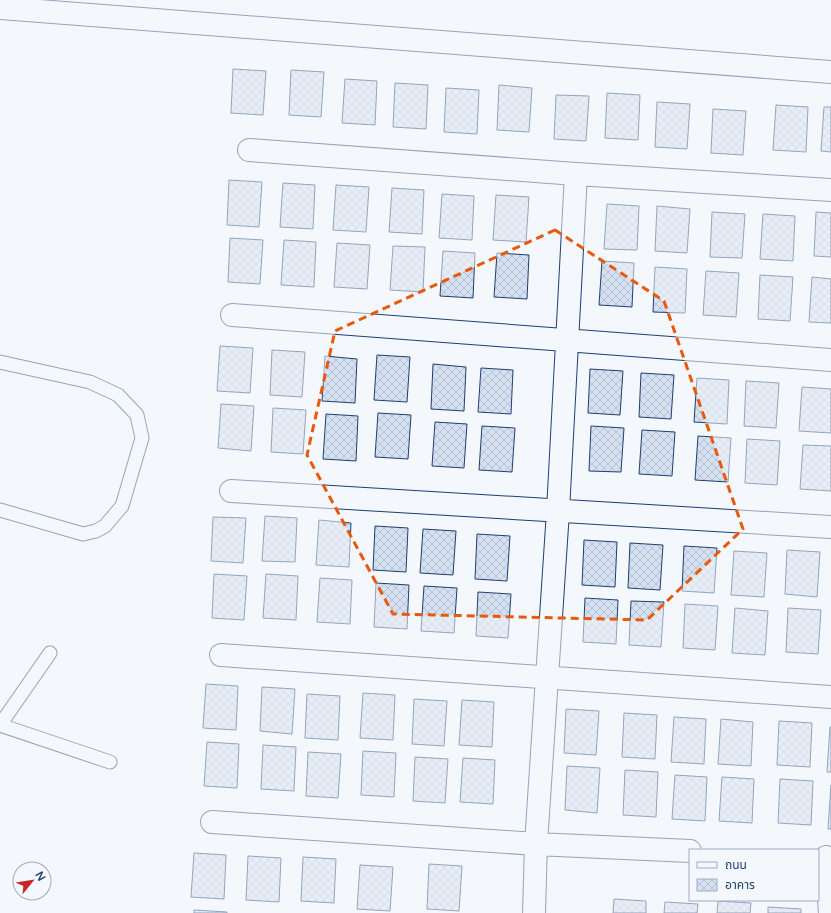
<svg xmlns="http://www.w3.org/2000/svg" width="831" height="913" font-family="'Varela Round','Noto Sans Thai',sans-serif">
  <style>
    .building { fill: url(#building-cross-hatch); stroke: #1d3f73 }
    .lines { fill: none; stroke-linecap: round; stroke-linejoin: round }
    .service-casing { stroke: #1d3f73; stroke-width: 15 }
    .minor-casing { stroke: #1d3f73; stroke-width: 24 }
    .service { stroke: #f4f7fb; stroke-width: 13 }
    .minor { stroke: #f4f7fb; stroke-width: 22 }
    .marked { fill: none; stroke: #e8590c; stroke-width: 3; stroke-dasharray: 8 5; stroke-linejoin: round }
  </style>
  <defs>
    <pattern id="building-cross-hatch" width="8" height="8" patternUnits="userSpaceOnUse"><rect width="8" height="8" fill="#d5e0f0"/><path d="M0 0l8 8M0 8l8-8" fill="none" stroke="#b6c1d1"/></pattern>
  </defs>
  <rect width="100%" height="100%" fill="#f4f7fb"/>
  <path class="building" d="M 233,69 L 266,71 L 263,115 L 231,113 Z
    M 291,70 L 324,72 L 321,117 L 289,115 Z
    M 345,79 L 377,81 L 375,125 L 342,123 Z
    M 395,83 L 428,85 L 426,129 L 393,127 Z
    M 499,85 L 532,88 L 529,132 L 497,130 Z
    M 446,88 L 479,90 L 477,134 L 444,132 Z
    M 607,93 L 640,95 L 638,140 L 605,138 Z
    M 556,95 L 589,96 L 586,141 L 554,139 Z
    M 657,102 L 690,104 L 687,149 L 655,147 Z
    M 776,105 L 808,107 L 806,152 L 773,150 Z
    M 824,107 L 831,107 L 831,152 L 821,151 Z
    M 713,109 L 746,111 L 743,155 L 711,153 Z
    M 229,180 L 262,182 L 259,227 L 227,225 Z
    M 283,183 L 315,185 L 313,229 L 280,227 Z
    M 336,185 L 369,187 L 366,232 L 333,230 Z
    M 392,188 L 424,190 L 422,234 L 389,232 Z
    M 442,194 L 474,196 L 472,240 L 439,238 Z
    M 496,195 L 529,197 L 526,242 L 493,240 Z
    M 607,204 L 639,206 L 637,250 L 604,249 Z
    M 657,206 L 690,209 L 687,253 L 655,251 Z
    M 712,212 L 745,214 L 742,258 L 710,257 Z
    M 816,212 L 831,213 L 831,257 L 814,256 Z
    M 763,214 L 795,216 L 793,261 L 760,259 Z
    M 230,238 L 263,240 L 260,284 L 228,282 Z
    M 284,240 L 316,242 L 314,287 L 281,285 Z
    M 337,243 L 370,245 L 367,289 L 334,287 Z
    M 393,246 L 425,247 L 423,292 L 390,290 Z
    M 443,251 L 475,253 L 473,298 L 440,296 Z
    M 497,253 L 529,255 L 527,299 L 494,297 Z
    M 602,261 L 634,263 L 632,307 L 599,305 Z
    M 655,267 L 687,269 L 685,313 L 653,312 Z
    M 706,271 L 739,273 L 736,317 L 703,315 Z
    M 760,275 L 793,277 L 790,321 L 758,319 Z
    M 812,277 L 831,279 L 831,323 L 809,322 Z
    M 220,346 L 253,348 L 250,393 L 217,391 Z
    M 272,350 L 305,352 L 302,397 L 270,395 Z
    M 377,355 L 410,357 L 407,402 L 374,400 Z
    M 325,356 L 357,359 L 355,403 L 322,401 Z
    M 433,364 L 466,367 L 464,411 L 431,409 Z
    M 481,368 L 513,370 L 511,414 L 478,412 Z
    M 590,369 L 623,371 L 620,415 L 588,413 Z
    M 641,373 L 674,375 L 671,419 L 639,417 Z
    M 697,378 L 729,380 L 727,424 L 694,422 Z
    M 746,381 L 779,383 L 776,428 L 744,426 Z
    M 802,387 L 831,389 L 831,433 L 799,431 Z
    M 221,404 L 254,406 L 251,451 L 218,448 Z
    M 273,408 L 306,410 L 303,454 L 271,452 Z
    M 378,413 L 411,415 L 408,459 L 375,457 Z
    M 326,414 L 358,416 L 356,461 L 323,459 Z
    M 435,422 L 467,424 L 464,468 L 432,466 Z
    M 482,426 L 515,428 L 512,472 L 479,470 Z
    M 591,426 L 624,428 L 621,472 L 589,471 Z
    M 642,430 L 675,432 L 672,476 L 639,474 Z
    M 698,436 L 731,438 L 728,482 L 695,480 Z
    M 747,439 L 780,441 L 777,485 L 745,483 Z
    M 803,445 L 831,446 L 831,491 L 800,489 Z
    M 265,516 L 297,518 L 295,562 L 262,561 Z
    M 213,517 L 246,518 L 243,563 L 211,561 Z
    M 319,520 L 351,523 L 349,567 L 316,565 Z
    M 375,526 L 408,528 L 406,572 L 373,570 Z
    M 423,529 L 456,531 L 453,575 L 420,573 Z
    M 477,534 L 510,536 L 507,581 L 475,579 Z
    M 584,540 L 617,542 L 615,587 L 582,585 Z
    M 630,543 L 663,545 L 660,590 L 628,588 Z
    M 684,546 L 717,548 L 714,593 L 682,591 Z
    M 787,550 L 820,552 L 817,597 L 785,594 Z
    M 734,551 L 767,553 L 764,597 L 731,595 Z
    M 214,574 L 247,576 L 244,620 L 212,618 Z
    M 266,574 L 298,576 L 296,620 L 263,618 Z
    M 320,578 L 352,580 L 350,624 L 317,622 Z
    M 376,583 L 409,585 L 407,629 L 374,627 Z
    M 424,586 L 457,588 L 454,633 L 421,631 Z
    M 478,592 L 511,594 L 508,638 L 476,636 Z
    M 585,598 L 618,600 L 616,644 L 583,642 Z
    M 631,601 L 664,602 L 661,647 L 629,645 Z
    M 685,604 L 718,606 L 715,650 L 683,648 Z
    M 735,608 L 768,611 L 765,655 L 732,653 Z
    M 788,608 L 821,610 L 818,654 L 786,652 Z
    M 206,684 L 238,686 L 236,730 L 203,728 Z
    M 262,687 L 295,689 L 292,734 L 260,731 Z
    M 363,693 L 395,695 L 393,740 L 360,738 Z
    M 307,694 L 340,696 L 338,740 L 305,738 Z
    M 414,699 L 447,701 L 444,746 L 412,744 Z
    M 462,700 L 494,702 L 492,747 L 459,745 Z
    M 566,709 L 599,711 L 596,755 L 564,753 Z
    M 624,713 L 657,715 L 655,759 L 622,757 Z
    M 674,717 L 706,719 L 704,764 L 671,762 Z
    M 721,719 L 753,722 L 751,766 L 718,764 Z
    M 779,721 L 812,723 L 810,767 L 777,765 Z
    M 830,727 L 831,727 L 831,772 L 827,772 Z
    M 207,742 L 239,744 L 237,788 L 204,786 Z
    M 263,745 L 296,747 L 294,791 L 261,789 Z
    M 363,751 L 396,753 L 394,797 L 361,795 Z
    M 308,752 L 341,754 L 338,798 L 306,796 Z
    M 415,757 L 448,759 L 445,803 L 413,801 Z
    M 463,758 L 495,760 L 493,804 L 460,802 Z
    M 567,766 L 600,768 L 597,813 L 565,810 Z
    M 625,770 L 658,772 L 656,817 L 623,815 Z
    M 675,775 L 707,777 L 705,821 L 672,819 Z
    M 722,777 L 754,779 L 752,823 L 719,821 Z
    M 780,779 L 813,781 L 811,825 L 778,823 Z
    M 831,785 L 831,829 L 828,829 Z
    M 194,853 L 226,855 L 224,899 L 191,897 Z
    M 248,856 L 281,858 L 279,902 L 246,900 Z
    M 303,857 L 336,859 L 334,903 L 301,901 Z
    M 429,864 L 462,866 L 459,911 L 427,909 Z
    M 360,865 L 393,867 L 390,911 L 357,909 Z
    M 614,899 L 646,901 L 646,913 L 613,913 Z
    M 718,901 L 751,903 L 750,913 L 717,913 Z
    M 665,902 L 698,904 L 697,913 L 664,913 Z
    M 768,907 L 801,909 L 801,913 L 768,913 Z
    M 194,910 L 227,912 L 227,913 L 194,913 Z"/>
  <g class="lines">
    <g class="service-casing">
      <path id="service" d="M 0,362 L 90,382 L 118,395 L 137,415 L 142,438 L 122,506 L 105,526 L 96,531 L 83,534 L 0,510
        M 0,725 L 110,762
        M 0,725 L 50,653"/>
    </g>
    <g class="minor-casing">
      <path id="minor" d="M 0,8 L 831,72
        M 249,150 L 576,174 L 831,190
        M 232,315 L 831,360
        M 231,491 L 831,527
        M 221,655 L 831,697
        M 212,822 L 536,844 L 690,851
        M 826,857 L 830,913
        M 534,913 L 536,844 L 558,511 L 576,174"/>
    </g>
    <use href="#service" class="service"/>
    <use href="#minor" class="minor"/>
  </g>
  <path d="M0 0H831V913H0ZM 555,230 L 664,301 L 743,529 L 647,620 L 393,614 L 307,455 L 335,331 Z" fill="#f4f7fb" fill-opacity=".55" fill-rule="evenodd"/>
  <path class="marked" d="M 555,230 L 664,301 L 743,529 L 647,620 L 393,614 L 307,455 L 335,331 Z"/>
  <rect x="689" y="849" width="130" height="52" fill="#f4f7fb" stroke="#9eadc5"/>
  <rect x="697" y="862" width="20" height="6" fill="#f4f7fb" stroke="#9eadc5"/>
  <text x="725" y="869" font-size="12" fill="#1d3f73">ถนน</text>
  <rect x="697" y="879" width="20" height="12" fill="url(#building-cross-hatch)" stroke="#9eadc5"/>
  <text x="725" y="889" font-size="12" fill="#1d3f73">อาคาร</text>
  <g transform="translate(32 881) rotate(60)"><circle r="19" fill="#f4f7fb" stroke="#9eadc5"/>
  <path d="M0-3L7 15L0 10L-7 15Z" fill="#c62828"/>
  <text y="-6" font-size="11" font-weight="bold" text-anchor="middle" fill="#1d3f73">N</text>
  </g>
</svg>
